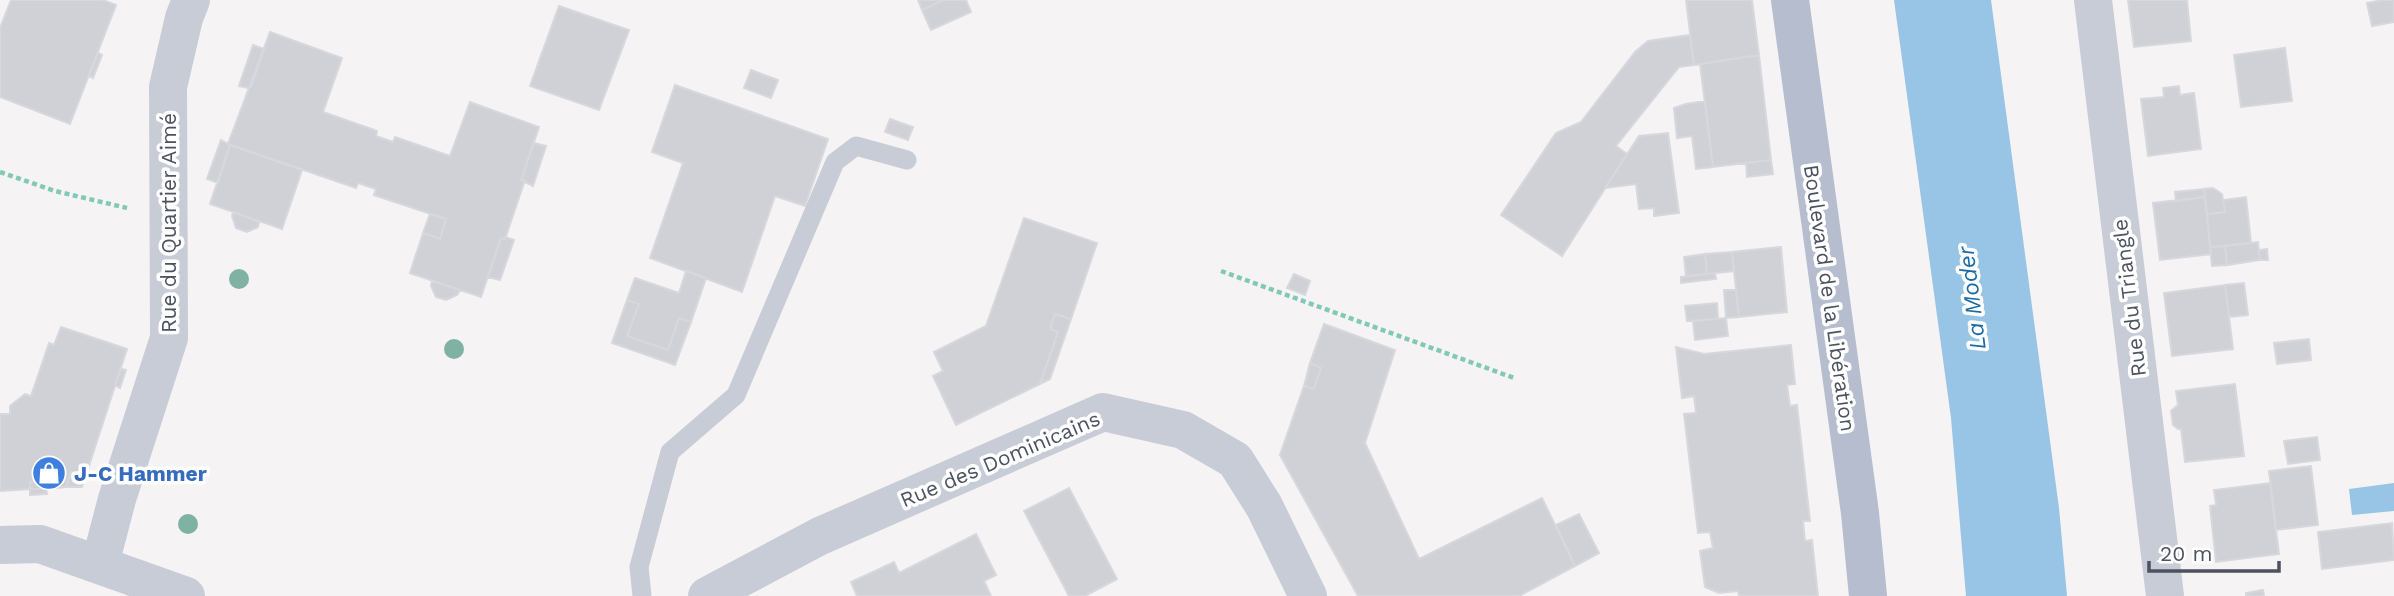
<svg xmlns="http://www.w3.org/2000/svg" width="2394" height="596" font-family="'Work Sans',sans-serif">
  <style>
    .water { fill: #98c5e6 }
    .building { fill: #d0d1d6; stroke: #d7d8dd; stroke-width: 2 }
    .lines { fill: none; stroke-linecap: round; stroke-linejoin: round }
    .path { stroke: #81c9b5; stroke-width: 4.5; stroke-dasharray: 5 3.5; stroke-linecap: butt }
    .lane { stroke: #c8ccd6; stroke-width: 19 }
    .street { stroke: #c8ccd6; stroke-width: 38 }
    .primary { stroke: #b5bdce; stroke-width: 38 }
    .tree { fill: #80b2a3 }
    .labels { text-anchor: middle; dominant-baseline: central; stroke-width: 7; stroke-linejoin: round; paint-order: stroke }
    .street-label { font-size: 21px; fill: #4c525f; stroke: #fff }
    .shop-label { font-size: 21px; font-weight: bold; fill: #366cbe; stroke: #fff; text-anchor: start }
    .water-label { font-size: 23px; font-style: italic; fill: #196aa5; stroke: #fff }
  </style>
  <rect width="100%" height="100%" fill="#f5f3f3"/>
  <path class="water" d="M 1894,0 L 1991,0 L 2059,508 L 2067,596 L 1966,596 L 1951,418 Z
    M 2394,483 L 2394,511 L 2352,515 L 2349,489 Z"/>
  <path class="building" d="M 11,0 L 103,0 L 116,5 L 70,124 L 0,97 L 0,28 Z
    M 918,0 L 944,0 L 922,10 Z
    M 944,0 L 966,0 L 971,12 L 931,30 L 922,10 Z
    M 1686,0 L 1752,0 L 1759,55 L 1694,65 Z
    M 2128,0 L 2187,0 L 2191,41 L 2134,47 Z
    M 2382,0 L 2394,0 L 2394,22 L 2372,26 L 2367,3 Z
    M 559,6 L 629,30 L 599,110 L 530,86 Z
    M 270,32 L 342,58 L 323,112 L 377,131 L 376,136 L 393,142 L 395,137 L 450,156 L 470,102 L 539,127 L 521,180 L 525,181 L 524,183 L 505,239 L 501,238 L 481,297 L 410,273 L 423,233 L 440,239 L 446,219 L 374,195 L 376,189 L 358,183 L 356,188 L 228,144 Z
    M 1690,35 L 1694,65 L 1679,67 L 1616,146 L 1627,154 L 1562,256 L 1501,215 L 1556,133 L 1581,122 L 1635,52 L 1648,41 Z
    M 253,45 L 264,49 L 251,87 L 248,88 L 239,86 Z
    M 2285,48 L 2292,101 L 2241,107 L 2234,55 Z
    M 98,53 L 102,55 L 93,78 L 89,76 Z
    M 1759,55 L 1771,160 L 1713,167 L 1700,64 Z
    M 751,70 L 778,80 L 771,98 L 744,88 Z
    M 675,85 L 828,139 L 805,206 L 775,196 L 742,292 L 650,258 L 683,163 L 652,152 Z
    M 2179,86 L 2180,95 L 2194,93 L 2201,149 L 2148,156 L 2141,99 L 2164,97 L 2163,88 Z
    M 1705,101 L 1713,167 L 1696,169 L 1692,136 L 1677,138 L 1674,108 L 1686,104 Z
    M 890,119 L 913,127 L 908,140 L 885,132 Z
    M 1668,133 L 1679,213 L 1654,216 L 1654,208 L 1639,209 L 1636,184 L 1605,188 L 1639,136 Z
    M 221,140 L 230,145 L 218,183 L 207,179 Z
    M 534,143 L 546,146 L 533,186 L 521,180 Z
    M 230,145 L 302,170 L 282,229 L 210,204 Z
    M 1771,160 L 1773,174 L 1747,177 L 1746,163 Z
    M 2213,188 L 2222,194 L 2225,212 L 2207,214 L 2204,189 Z
    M 2204,189 L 2205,197 L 2176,201 L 2175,192 Z
    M 2205,197 L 2211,254 L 2160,260 L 2153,203 Z
    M 2246,197 L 2251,243 L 2210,247 L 2207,214 L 2225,212 L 2223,200 Z
    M 233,212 L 259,222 L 258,227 L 247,232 L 236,228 L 232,216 Z
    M 430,214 L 446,219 L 440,239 L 423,233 Z
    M 1024,218 L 1097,243 L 1071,319 L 1055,314 L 1050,329 L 1058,332 L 1040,384 L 956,425 L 933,376 L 943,371 L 934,352 L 986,326 Z
    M 505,237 L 514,240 L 500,280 L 488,277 L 501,238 L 505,239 Z
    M 2258,242 L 2260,260 L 2227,265 L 2225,246 Z
    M 2225,246 L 2227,265 L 2212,266 L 2210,247 Z
    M 1781,247 L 1787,312 L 1739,317 L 1732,252 Z
    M 2267,249 L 2268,260 L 2260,260 L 2259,250 Z
    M 1732,252 L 1734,271 L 1707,274 L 1705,254 Z
    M 1705,254 L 1707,274 L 1686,276 L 1684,257 Z
    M 686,271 L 706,278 L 691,322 L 679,318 L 668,350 L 627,336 L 639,304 L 627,300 L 635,278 L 679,293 Z
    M 1715,273 L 1716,279 L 1681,283 L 1681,277 Z
    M 1294,274 L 1310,281 L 1305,295 L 1287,288 Z
    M 432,281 L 460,290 L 457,295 L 446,300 L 436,297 L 431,286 Z
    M 2244,283 L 2248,315 L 2229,317 L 2225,285 Z
    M 2225,285 L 2233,349 L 2172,356 L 2164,293 Z
    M 1724,290 L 1736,290 L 1739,317 L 1726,318 Z
    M 627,300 L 639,304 L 627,336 L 668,350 L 679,318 L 691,322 L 675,365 L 612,343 Z
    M 1717,303 L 1718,319 L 1687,321 L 1685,306 Z
    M 1055,314 L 1071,319 L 1050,379 L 1040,384 L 1058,332 L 1050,329 Z
    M 1726,318 L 1728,336 L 1695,340 L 1693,321 Z
    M 1324,324 L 1395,350 L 1365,443 L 1419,559 L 1542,498 L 1575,566 L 1519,596 L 1358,596 L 1280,455 L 1304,386 L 1314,389 L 1321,368 L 1310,363 Z
    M 61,327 L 127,349 L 87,472 L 71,472 L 66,487 L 46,489 L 46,482 L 30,482 L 30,489 L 0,491 L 0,414 L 10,414 L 10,406 L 25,394 L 31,396 L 49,343 L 54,345 Z
    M 2309,339 L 2311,360 L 2277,364 L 2274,343 Z
    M 1791,345 L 1795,384 L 1787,385 L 1790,406 L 1797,405 L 1810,521 L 1803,521 L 1805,541 L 1812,540 L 1818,596 L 1739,596 L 1738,591 L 1719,593 L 1705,587 L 1700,551 L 1713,548 L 1710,532 L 1698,533 L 1684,414 L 1696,413 L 1694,396 L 1682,398 L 1676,347 L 1704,354 Z
    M 1310,363 L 1321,368 L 1314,389 L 1304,386 Z
    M 121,369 L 126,370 L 120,388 L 115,385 Z
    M 2235,384 L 2244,456 L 2185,462 L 2181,429 L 2178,429 L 2173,425 L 2171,411 L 2178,405 L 2176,391 Z
    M 2317,437 L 2320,460 L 2288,464 L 2284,441 Z
    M 2311,466 L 2318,525 L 2276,530 L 2269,471 Z
    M 71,472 L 87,472 L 82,487 L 66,487 Z
    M 30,482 L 46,482 L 46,489 L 30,489 Z
    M 2270,483 L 2279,554 L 2216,562 L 2210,506 L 2216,505 L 2214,490 Z
    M 1069,488 L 1117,579 L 1085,596 L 1069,596 L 1024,511 Z
    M 30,489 L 46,489 L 47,494 L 30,495 Z
    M 1579,514 L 1599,553 L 1575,566 L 1556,525 Z
    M 2392,523 L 2394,560 L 2322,569 L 2318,532 Z
    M 976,534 L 996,575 L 984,581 L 991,596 L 857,596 L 851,582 L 894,562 L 899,573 Z
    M 2263,590 L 2264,596 L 2246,596 L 2246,593 Z"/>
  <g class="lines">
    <path class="path" d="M 0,172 L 55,191 L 127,208
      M 1221,271 L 1514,378"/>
    <path class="lane" d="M 642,596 L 639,567 L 670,452 L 736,395 L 835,162 L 856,146 L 907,160"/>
    <path class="street" d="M 2093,0 L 2165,596
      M 0,545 L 40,544 L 186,596
      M 100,564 L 117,499 L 169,338 L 168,87 L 184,18 L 191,0
      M 707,596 L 820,536 L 1103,412 L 1183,430 L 1235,460 L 1264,506 L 1308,596"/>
    <path class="primary" d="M 1790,0 L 1860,513 L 1868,596"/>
  </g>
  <g class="tree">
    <circle cx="239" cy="279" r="10"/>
    <circle cx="454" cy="349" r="10"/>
    <circle cx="188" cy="524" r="10"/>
  </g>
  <defs>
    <g id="shop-disc" transform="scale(1.75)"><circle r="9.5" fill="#3f7fe0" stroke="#fff"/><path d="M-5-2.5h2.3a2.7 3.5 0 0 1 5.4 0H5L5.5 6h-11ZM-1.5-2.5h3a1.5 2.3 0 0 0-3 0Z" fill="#fff"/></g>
  </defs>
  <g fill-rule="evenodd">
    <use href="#shop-disc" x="49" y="473"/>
  </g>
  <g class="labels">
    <g class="street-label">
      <text transform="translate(168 223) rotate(-90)">Rue du Quartier Aimé</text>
      <text transform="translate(1830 298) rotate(82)">Boulevard de la Libération</text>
      <text transform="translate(2129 298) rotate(-97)">Rue du Triangle</text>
      <text transform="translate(1000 459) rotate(-23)">Rue des Dominicains</text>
    </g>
    <g class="shop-label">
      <text x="74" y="473">J-C Hammer</text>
    </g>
    <g class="water-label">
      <text transform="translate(1972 298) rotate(-97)">La Moder</text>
    </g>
  </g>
  <path d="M2149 561v10h130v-10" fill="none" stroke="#4c525f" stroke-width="3.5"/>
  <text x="2160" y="561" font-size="21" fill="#4c525f" stroke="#ffffff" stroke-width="5" paint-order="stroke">20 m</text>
</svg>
